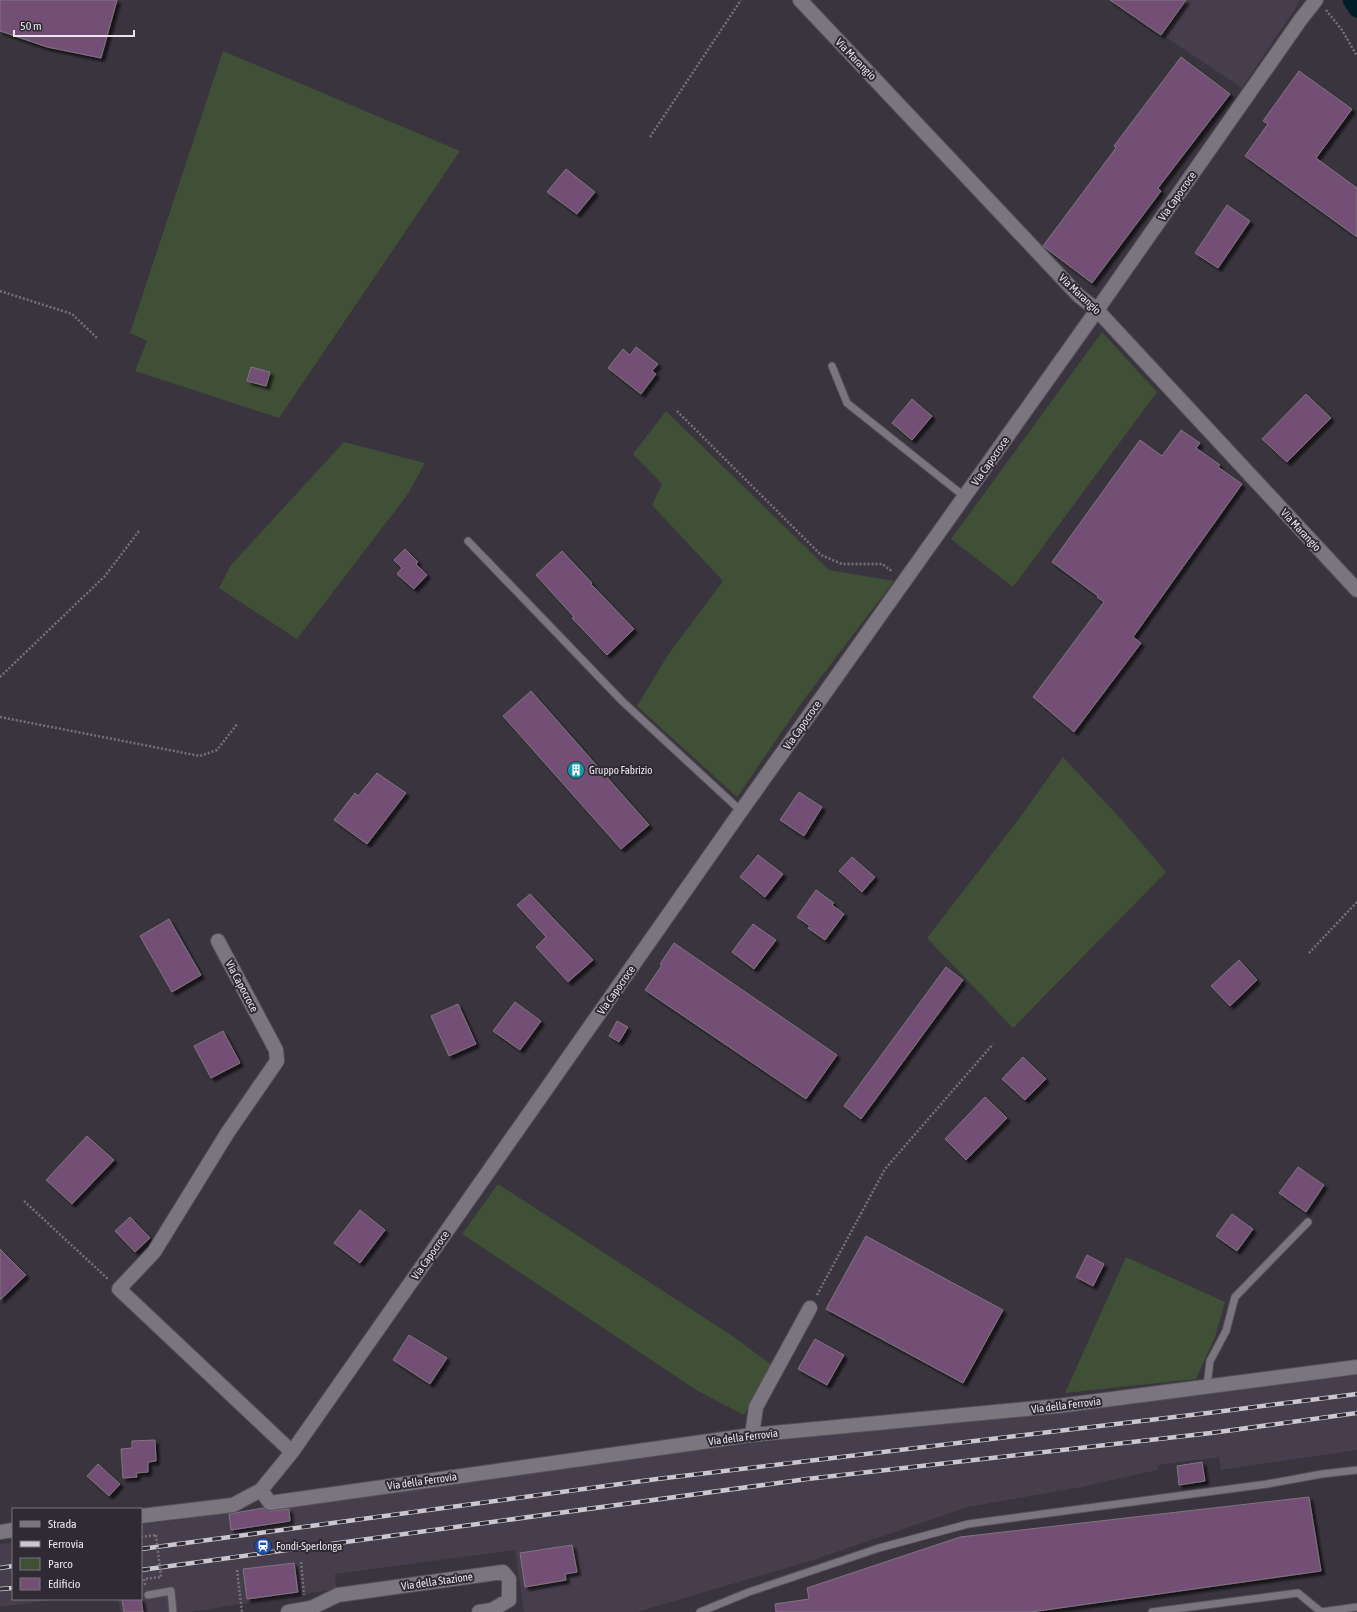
<svg xmlns="http://www.w3.org/2000/svg" width="1357" height="1612" font-family="'Asap Condensed',sans-serif">
  <style>
    .built { fill: #463e4c }
    .green { fill: #3f5037 }
    .lines { fill: none; stroke-linecap: round; stroke-linejoin: round }
    .canal { stroke: #001f2a; stroke-width: 17 }
    .building { fill: #734f74; stroke: #7f767e; filter: url(#shadow) }
    .service-casing { stroke: #545058; stroke-width: 9 }
    .minor-casing { stroke: #545058; stroke-width: 16 }
    .path { stroke: #767179; stroke-width: 2.5; stroke-dasharray: 2 2; stroke-linecap: butt }
    .service { stroke: #7a757f; stroke-width: 7 }
    .minor { stroke: #7a757f; stroke-width: 14 }
    .rail-casing { stroke: #cbc7ce; stroke-width: 4.5 }
    .rail { stroke: #2f2a33; stroke-width: 3; stroke-dasharray: 9; stroke-linecap: butt }
    .path-bridge { stroke: #767179; stroke-width: 2.5; stroke-dasharray: 2 2; stroke-linecap: butt }
    .labels { text-anchor: middle; dominant-baseline: central; stroke-width: 4; stroke-linejoin: round; paint-order: stroke }
    .street-label { font-size: 11px; fill: #e9e5eb; stroke: #2f2a33 }
    .poi-label { font-size: 11px; fill: #e9e5eb; stroke: #2f2a33; text-anchor: start }
  </style>
  <defs>
    <filter id="shadow"><feDropShadow dx="3.5" dy="3.5" stdDeviation="1" flood-color="#0009"/></filter>
  </defs>
  <rect width="100%" height="100%" fill="#39343d"/>
  <path class="built" d="M 1110,0 L 1299,0 L 1300,1 L 1242,88 Z
    M 1357,1375 L 1357,1450 L 1221,1470 L 1219,1457 L 1159,1465 L 1157,1470 L 1082,1487 L 968,1507 L 810,1561 L 637,1612 L 524,1612 L 515,1550 L 335,1574 L 336,1589 L 191,1612 L 121,1612 L 118,1599 L 141,1599 L 141,1525 L 642,1456 L 1244,1390 Z
    M 13,1543 L 13,1599 L 57,1599 L 0,1607 L 0,1544 Z"/>
  <path class="green" d="M 223,51 L 460,151 L 279,418 L 135,371 L 147,341 L 130,333 Z
    M 1102,332 L 1157,392 L 1013,587 L 951,539 Z
    M 666,411 L 829,570 L 894,581 L 805,698 L 737,797 L 637,706 L 668,655 L 723,581 L 652,505 L 662,484 L 633,454 Z
    M 344,442 L 425,463 L 408,494 L 297,639 L 219,588 L 231,565 Z
    M 1063,757 L 1121,819 L 1166,872 L 1013,1028 L 927,938 L 1021,816 Z
    M 498,1184 L 731,1335 L 772,1365 L 744,1415 L 696,1390 L 462,1234 Z
    M 1126,1257 L 1225,1302 L 1215,1337 L 1196,1379 L 1065,1393 Z"/>
  <g class="lines">
    <path class="canal" d="M 1351,0 L 1357,9"/>
  </g>
  <path class="building" d="M 0,0 L 117,0 L 101,58 L 47,47 L 0,31 Z
    M 1110,0 L 1186,0 L 1161,35 Z
    M 1181,57 L 1230,94 L 1158,188 L 1161,191 L 1092,283 L 1043,246 L 1116,148 L 1114,146 Z
    M 1299,71 L 1352,109 L 1316,158 L 1357,188 L 1357,237 L 1245,156 L 1268,124 L 1263,121 Z
    M 566,169 L 595,192 L 577,214 L 547,192 Z
    M 1227,205 L 1250,221 L 1218,268 L 1195,253 Z
    M 636,347 L 658,364 L 652,371 L 656,374 L 641,394 L 608,368 L 623,349 L 630,355 Z
    M 251,367 L 270,372 L 266,386 L 247,381 Z
    M 1306,394 L 1331,418 L 1287,462 L 1262,439 Z
    M 912,399 L 932,416 L 912,440 L 892,423 Z
    M 1181,430 L 1200,443 L 1196,448 L 1220,465 L 1218,467 L 1242,484 L 1133,637 L 1141,643 L 1074,732 L 1033,697 L 1104,602 L 1097,597 L 1098,596 L 1052,562 L 1140,440 L 1162,456 Z
    M 405,549 L 418,562 L 416,564 L 427,575 L 414,589 L 397,574 L 402,568 L 394,560 Z
    M 562,551 L 592,583 L 591,584 L 634,629 L 607,655 L 572,618 L 574,617 L 536,575 Z
    M 531,691 L 649,825 L 621,849 L 503,716 Z
    M 377,773 L 406,793 L 367,844 L 334,820 L 355,793 L 358,796 Z
    M 799,792 L 822,807 L 804,836 L 780,820 Z
    M 758,855 L 783,874 L 765,897 L 740,877 Z
    M 852,857 L 875,877 L 862,892 L 839,871 Z
    M 816,890 L 834,903 L 832,905 L 844,914 L 825,940 L 808,928 L 810,926 L 797,917 Z
    M 530,894 L 593,960 L 568,982 L 536,947 L 546,937 L 517,905 Z
    M 169,919 L 201,975 L 172,992 L 140,936 Z
    M 753,924 L 776,940 L 754,969 L 732,952 Z
    M 674,943 L 837,1055 L 806,1099 L 645,990 L 662,965 L 660,964 Z
    M 1239,960 L 1257,980 L 1230,1006 L 1211,986 Z
    M 946,967 L 963,980 L 861,1119 L 844,1106 Z
    M 515,1002 L 541,1021 L 520,1050 L 493,1031 Z
    M 458,1004 L 476,1044 L 449,1056 L 431,1016 Z
    M 617,1021 L 628,1027 L 619,1042 L 609,1036 Z
    M 223,1031 L 240,1063 L 211,1078 L 194,1046 Z
    M 1023,1057 L 1046,1079 L 1025,1100 L 1002,1079 Z
    M 985,1097 L 1007,1118 L 966,1160 L 945,1139 Z
    M 87,1136 L 114,1160 L 72,1204 L 46,1180 Z
    M 1298,1167 L 1324,1185 L 1306,1212 L 1279,1193 Z
    M 360,1210 L 385,1230 L 360,1263 L 334,1243 Z
    M 1232,1214 L 1253,1229 L 1237,1251 L 1216,1236 Z
    M 130,1217 L 150,1238 L 135,1252 L 115,1231 Z
    M 866,1236 L 1003,1310 L 963,1383 L 826,1309 Z
    M 0,1249 L 26,1275 L 0,1300 Z
    M 1087,1255 L 1104,1264 L 1093,1286 L 1076,1277 Z
    M 409,1335 L 447,1358 L 430,1384 L 393,1360 Z
    M 815,1339 L 844,1355 L 827,1385 L 798,1369 Z
    M 155,1440 L 156,1461 L 148,1462 L 148,1472 L 136,1473 L 137,1477 L 123,1478 L 121,1449 L 132,1448 L 132,1441 Z
    M 1202,1462 L 1205,1481 L 1179,1485 L 1177,1466 Z
    M 98,1464 L 120,1484 L 109,1496 L 87,1476 Z
    M 1309,1497 L 1321,1571 L 1031,1612 L 776,1612 L 775,1604 L 809,1599 L 807,1588 L 960,1537 Z
    M 263,1508 L 271,1511 L 289,1509 L 290,1521 L 231,1530 L 229,1514 Z
    M 572,1545 L 577,1572 L 565,1574 L 566,1580 L 525,1587 L 520,1553 Z
    M 294,1563 L 298,1592 L 247,1599 L 243,1569 Z
    M 122,1599 L 141,1599 L 143,1612 L 124,1612 Z"/>
  <g class="lines">
    <g class="service-casing">
      <path id="service" d="M 832,366 L 847,403 L 965,497
        M 468,541 L 622,701 L 741,811
        M 1207,1386 L 1210,1361 L 1226,1331 L 1235,1297 L 1308,1222
        M 148,1595 L 171,1591 L 173,1612
        M 700,1612 L 749,1592 L 879,1548 L 968,1524 L 1267,1484 L 1322,1474 L 1357,1470
        M 1152,1612 L 1298,1593 L 1321,1612 L 1357,1607"/>
    </g>
    <g class="minor-casing">
      <path id="minor" d="M 800,0 L 1079,296 L 1097,310 L 1357,590
        M 218,941 L 276,1050 L 277,1061 L 228,1132 L 154,1252 L 119,1289 L 292,1452
        M 752,1435 L 756,1407 L 810,1308
        M 261,1490 L 292,1452 L 741,811 L 1097,310 L 1301,19 L 1316,0
        M 141,1516 L 233,1505 L 261,1490 L 270,1503 L 752,1435 L 1058,1406 L 1357,1367
        M 0,1532 L 13,1530
        M 288,1612 L 311,1608 L 338,1595 L 503,1572 L 509,1579 L 509,1600 L 492,1610 L 479,1612"/>
    </g>
    <path class="path" d="M 1326,10 L 1342,30 L 1357,56
      M 650,137 L 741,0
      M 0,291 L 72,314 L 98,339
      M 677,411 L 821,555 L 842,564 L 882,564 L 893,572
      M 0,677 L 105,576 L 139,531
      M 0,717 L 200,756 L 217,750 L 238,723
      M 1309,953 L 1357,902
      M 24,1201 L 108,1279
      M 817,1295 L 885,1169 L 993,1044
      M 141,1537 L 156,1535
      M 301,1562 L 304,1595
      M 237,1570 L 242,1612
      M 145,1585 L 144,1579 L 161,1577"/>
    <use href="#service" class="service"/>
    <use href="#minor" class="minor"/>
    <g class="rail-casing">
      <path id="rail" d="M 141,1549 L 657,1479 L 1208,1413 L 1357,1394
        M 0,1568 L 13,1566
        M 141,1570 L 807,1479 L 1211,1433 L 1357,1413
        M 0,1589 L 13,1588"/>
    </g>
    <use href="#rail" class="rail"/>
    <path class="path-bridge" d="M 156,1535 L 161,1577"/>
  </g>
  <defs>
    <g id="building-disc" transform="scale(0.9)"><circle r="9.5" fill="#0f9aa8" stroke="#2f2a33"/><path d="M-4-6H4V6H1V3H-1V6H-4ZM-2.5-4.3h1.7v1.8h-1.7ZM.8-4.3h1.7v1.8H.8ZM-2.5-1h1.7V.8h-1.7ZM.8-1h1.7V.8H.8Z" fill="#fff"/></g>
    <g id="station-disc" transform="scale(0.9)"><circle r="9.5" fill="#1a4fb4" stroke="#2f2a33"/><path d="M-3-6H3Q5-6 5-4V2Q5 4 3 4L4.5 6H3L1.5 4h-3L-3 6H-4.5L-3 4Q-5 4-5 2V-4Q-5-6-3-6ZM-3.5-4v3h7v-3ZM-3.5 1v1.5H-2V1ZM2 1v1.5H3.5V1Z" fill="#fff"/></g>
  </defs>
  <g fill-rule="evenodd">
    <use href="#building-disc" x="576" y="770"/>
    <use href="#station-disc" x="263" y="1546"/>
  </g>
  <g class="labels">
    <g class="street-label">
      <text transform="translate(856 59) rotate(46)">Via Marangio</text>
      <text transform="translate(1177 196) rotate(-55)">Via Capocroce</text>
      <text transform="translate(1080 294) rotate(43)">Via Marangio</text>
      <text transform="translate(990 461) rotate(-55)">Via Capocroce</text>
      <text transform="translate(1301 530) rotate(47)">Via Marangio</text>
      <text transform="translate(802 725) rotate(-55)">Via Capocroce</text>
      <text transform="translate(242 986) rotate(62)">Via Capocroce</text>
      <text transform="translate(616 990) rotate(-55)">Via Capocroce</text>
      <text transform="translate(430 1255) rotate(-55)">Via Capocroce</text>
      <text transform="translate(1066 1405) rotate(-7)">Via della Ferrovia</text>
      <text transform="translate(743 1437) rotate(-7)">Via della Ferrovia</text>
      <text transform="translate(422 1481) rotate(-8)">Via della Ferrovia</text>
      <text transform="translate(437 1581) rotate(-8)">Via della Stazione</text>
    </g>
    <g class="poi-label">
      <text x="589" y="770">Gruppo Fabrizio</text>
      <text x="276" y="1546">Fondi-Sperlonga</text>
    </g>
  </g>
  <rect x="12" y="1508" width="130" height="92" fill="#2f2a33" stroke="#79757d"/>
  <rect x="20" y="1521" width="20" height="6" fill="#7a757f" stroke="#79757d"/>
  <text x="48" y="1528" font-size="12" fill="#e9e5eb">Strada</text>
  <rect x="20" y="1541" width="20" height="6" fill="#cbc7ce" stroke="#79757d"/>
  <text x="48" y="1548" font-size="12" fill="#e9e5eb">Ferrovia</text>
  <rect x="20" y="1558" width="20" height="12" fill="#3f5037" stroke="#79757d"/>
  <text x="48" y="1568" font-size="12" fill="#e9e5eb">Parco</text>
  <rect x="20" y="1578" width="20" height="12" fill="#734f74" stroke="#79757d"/>
  <text x="48" y="1588" font-size="12" fill="#e9e5eb">Edificio</text>
  <path d="M14 30v6h120v-6" fill="none" stroke="#e9e5eb" stroke-width="2"/>
  <text x="20" y="30" font-size="12" fill="#e9e5eb" stroke="#2f2a33" stroke-width="3" paint-order="stroke">50 m</text>
</svg>
